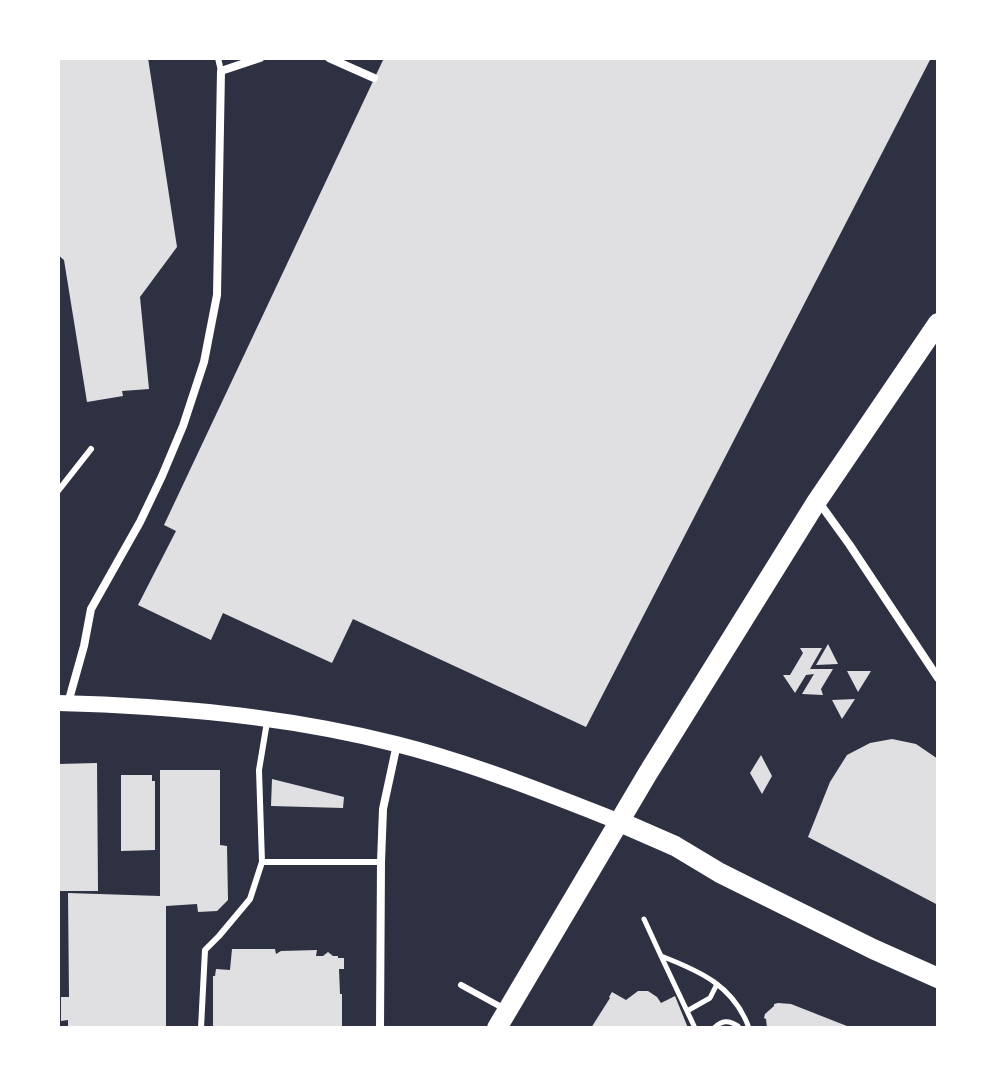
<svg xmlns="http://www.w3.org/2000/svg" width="996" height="1086" font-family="Jost,sans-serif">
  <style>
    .building { fill: #e0e0e3 }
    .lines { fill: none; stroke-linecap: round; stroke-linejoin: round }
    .path { stroke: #fff; stroke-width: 5 }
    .service { stroke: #fff; stroke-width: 6 }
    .minor { stroke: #fff; stroke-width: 8 }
    .secondary { stroke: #fff; stroke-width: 16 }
    .primary { stroke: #fff; stroke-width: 20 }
  </style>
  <rect width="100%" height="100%" fill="#2d3142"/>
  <path class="building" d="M 58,58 L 148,58 L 177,247 L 140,297 L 149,389 L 122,391 L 123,396 L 87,402 L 64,260 L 58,255 Z
    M 384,58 L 931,58 L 586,727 L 353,619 L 332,663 L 223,613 L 211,640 L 138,605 L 176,531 L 164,525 Z
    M 828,644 L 838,664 L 816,665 Z
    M 800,648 L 822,648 L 810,669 L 833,669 L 821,689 L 823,695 L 802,694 L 814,674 L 806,675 L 795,693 L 783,675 L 790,675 L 803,653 Z
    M 847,671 L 871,671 L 858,692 Z
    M 855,699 L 842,719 L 832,700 Z
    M 892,739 L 916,744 L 938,759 L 938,905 L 808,837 L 830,782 L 847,755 L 870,743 Z
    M 761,755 L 772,776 L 762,794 L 750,773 Z
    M 97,763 L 98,891 L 58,891 L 58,764 Z
    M 160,770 L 220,770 L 220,845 L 227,846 L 228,900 L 217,911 L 198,912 L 197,904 L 166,906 L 166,1028 L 68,1028 L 68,1020 L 61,1021 L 61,997 L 69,997 L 68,893 L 160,896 Z
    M 121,775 L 152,775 L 152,781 L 155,781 L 155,850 L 121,851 Z
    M 272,779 L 344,797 L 343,808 L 271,806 Z
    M 232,949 L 275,949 L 276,954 L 281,951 L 317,950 L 316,956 L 323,956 L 328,952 L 333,956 L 338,956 L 338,958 L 344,958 L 344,969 L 339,969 L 340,994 L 342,994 L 342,1028 L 213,1028 L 213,976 L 215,976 L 216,969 L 230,970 Z
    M 638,991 L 648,991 L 657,997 L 661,1003 L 675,996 L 688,1028 L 591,1028 L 610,998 L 609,997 L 612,992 L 626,1000 Z
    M 778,1003 L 791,1004 L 852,1028 L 767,1028 L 766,1019 L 764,1018 L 765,1014 L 774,1006 L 774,1004 Z"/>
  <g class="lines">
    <path class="path" d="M 644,919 L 661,956 C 700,971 734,986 749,1028
      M 661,956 L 695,1028
      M 687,1011 L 710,998 L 717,984
      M 714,1028 C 722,1020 729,1020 738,1026"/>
    <path class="service" d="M 218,58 L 221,71
      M 58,491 L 91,449
      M 262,862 L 381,862
      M 461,985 L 503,1008
      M 201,1028 L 205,950 L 219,936 L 250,899 L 262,862 L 259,770 L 267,722"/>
    <path class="minor" d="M 329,58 L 374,78
      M 818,501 L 849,544 L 938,678
      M 68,703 L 84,646 L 91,609 L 140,522 L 162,476 L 183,426 L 204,362 L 217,295 L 221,71 L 260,58
      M 380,1028 L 381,862 L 383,809 L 397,744"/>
    <path class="secondary" d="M 58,703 C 172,706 285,716 396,744 C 472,763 546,793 620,822"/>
    <path class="primary" d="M 620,822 L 675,846 L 720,873 L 873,949 L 938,978
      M 497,1028 L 648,773 L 817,501 L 938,323"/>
  </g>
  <rect width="996" height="1086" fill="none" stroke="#ffffff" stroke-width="120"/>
</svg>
